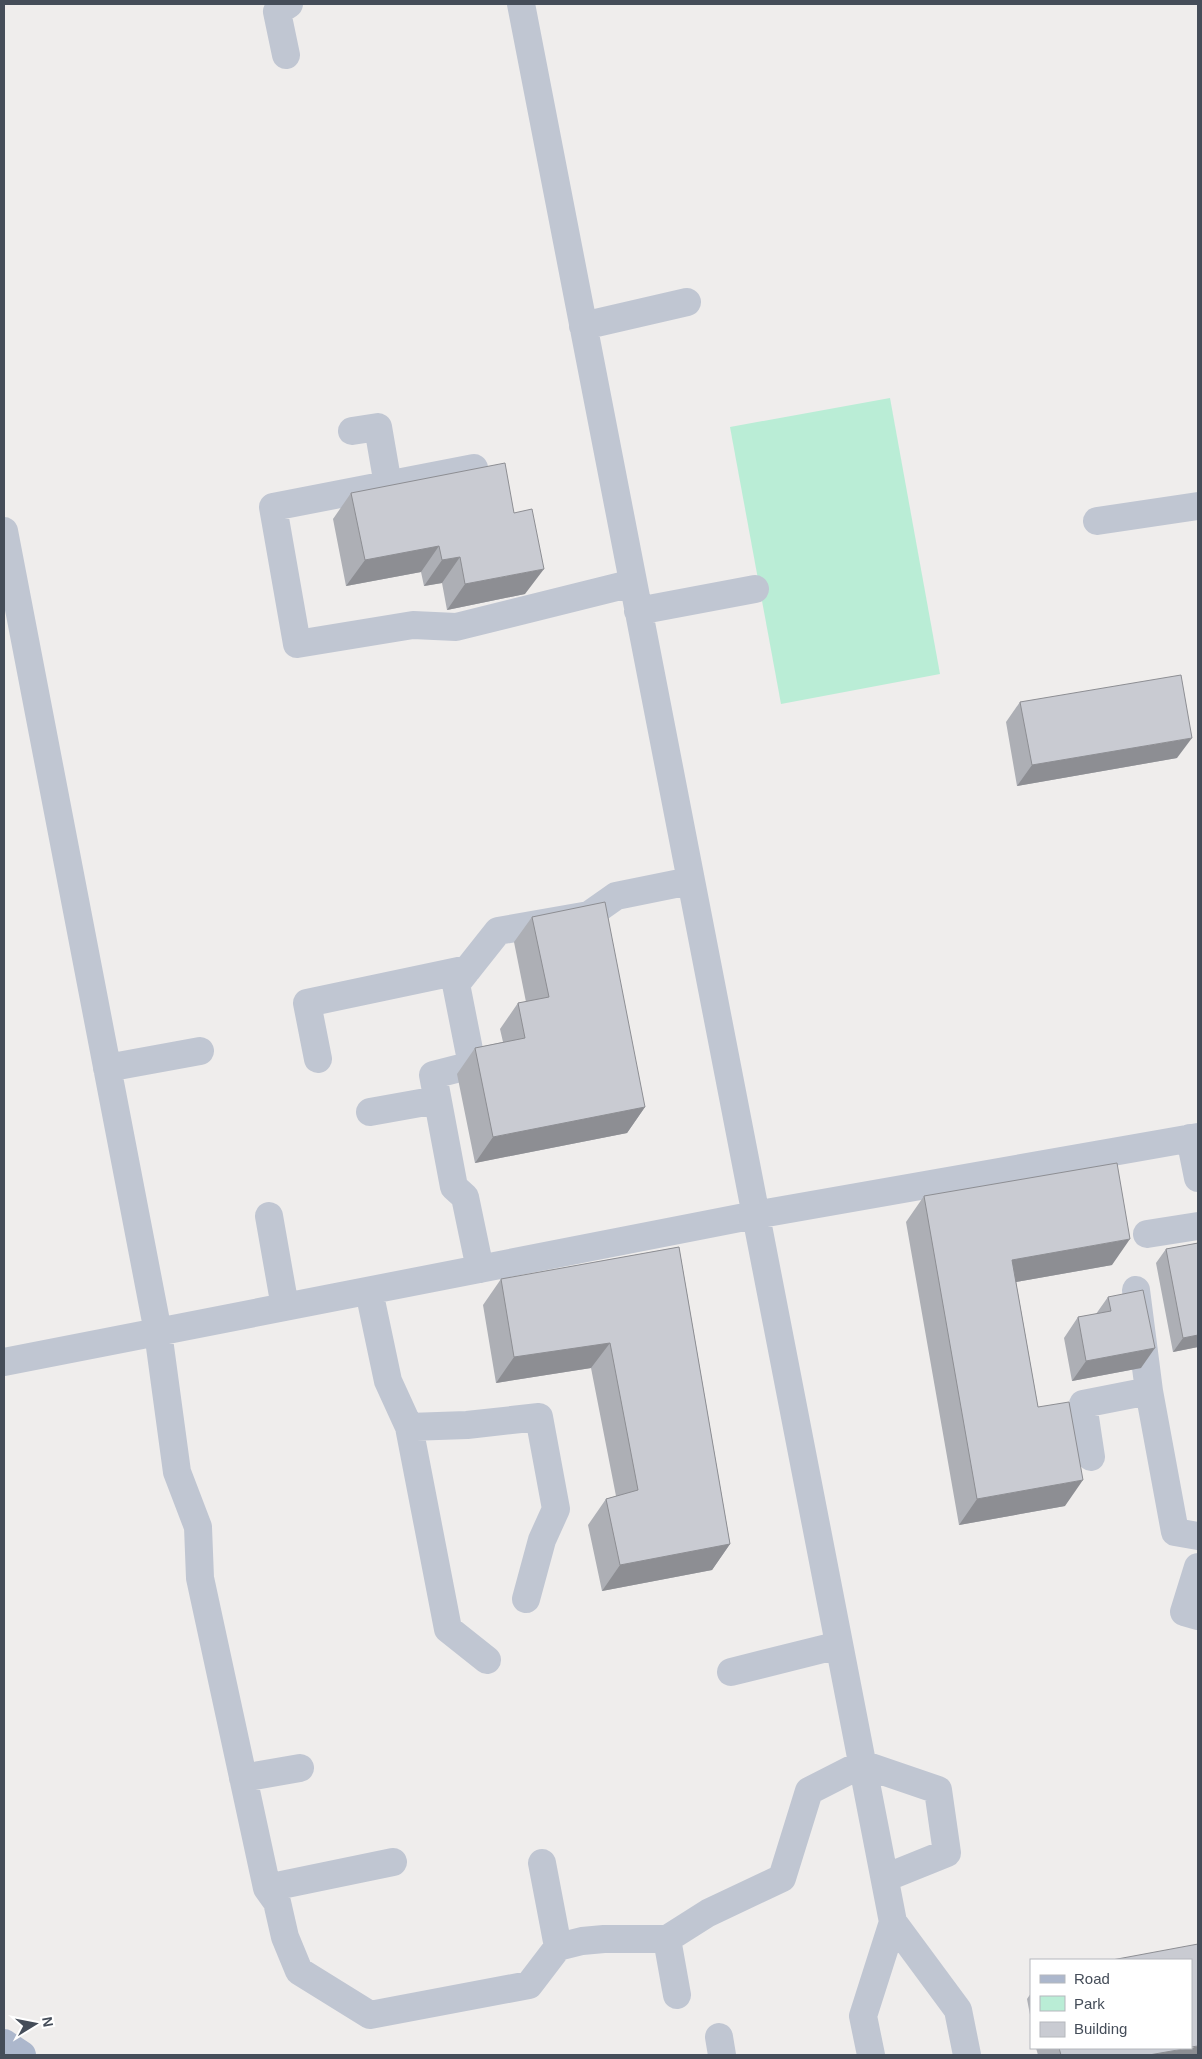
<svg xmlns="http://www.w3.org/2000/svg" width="1202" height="2059" font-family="Arial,sans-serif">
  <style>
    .green { fill: #baedd6 }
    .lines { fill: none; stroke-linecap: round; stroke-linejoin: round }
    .minor { stroke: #c0c6d2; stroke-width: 28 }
    .major { stroke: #acb7cc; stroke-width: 28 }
    .wall { fill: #adafb5 }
    .shaded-wall { fill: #8d8e93 }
    .building { fill: #c9cbd2; stroke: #8d8e93 }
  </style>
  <rect width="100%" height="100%" fill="#efedec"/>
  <path class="green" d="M 890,398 L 940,674 L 781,704 L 730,427 Z"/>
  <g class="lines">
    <path class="minor" d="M 521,4 L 893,1922 L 863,2016 L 871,2055
      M 286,55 L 277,12 L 289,4
      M 583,326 L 687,302
      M 352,431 L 378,427 L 388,485
      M 474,468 L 273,507 L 297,644 L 413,625 L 456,627 L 633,583
      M 1097,521 L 1198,506
      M 4,531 L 158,1332 L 177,1472 L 198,1527 L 200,1578 L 267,1888 L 277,1902 L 285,1937 L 299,1971 L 370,2015 L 529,1985 L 558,1947 L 582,1941 L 604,1939 L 667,1939 L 708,1913 L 782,1878 L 809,1791 L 862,1764 L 938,1790 L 947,1853 L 885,1878
      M 638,611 L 755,589
      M 318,1059 L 307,1003 L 468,969
      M 107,1068 L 200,1051
      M 370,1112 L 437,1100
      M 1190,1138 L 1198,1178
      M 269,1216 L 285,1307
      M 1147,1234 L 1198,1226
      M 480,1269 L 465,1197 L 454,1187 L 433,1075 L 472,1065 L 456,984 L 498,931 L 589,915 L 616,896 L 690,881
      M 1136,1290 L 1149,1391 L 1175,1532 L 1198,1536
      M 369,1291 L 388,1381 L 409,1427 L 448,1629 L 487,1660
      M 4,1362 L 755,1215 L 1198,1137
      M 409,1427 L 467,1425 L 539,1417 L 556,1509 L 542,1540 L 526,1599
      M 1091,1457 L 1083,1404 L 1149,1391
      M 1198,1567 L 1184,1612 L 1198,1616
      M 731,1672 L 839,1645
      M 243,1778 L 300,1768
      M 542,1863 L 558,1947
      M 267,1888 L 393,1862
      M 893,1922 L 958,2010 L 967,2055
      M 667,1939 L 677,1995
      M 719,2037 L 722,2055"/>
    <path class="major" d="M 4,2043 L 22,2055"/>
  </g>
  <path class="wall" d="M 351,493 L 525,594 L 447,610 L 442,583 L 424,586 L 421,572 L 346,586 L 333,519 Z
    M 1020,702 L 1177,758 L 1017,786 L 1006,722 Z
    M 532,917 L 645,1107 L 627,1133 L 475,1163 L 457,1074 L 475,1048 L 503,1042 L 500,1029 L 518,1003 L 526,1002 L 514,942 Z
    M 924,1196 L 1112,1265 L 1016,1282 L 1038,1407 L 1065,1506 L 959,1525 L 906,1222 Z
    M 1198,1243 L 1198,1347 L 1173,1352 L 1156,1263 L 1166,1249 Z
    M 679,1247 L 730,1544 L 712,1570 L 602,1591 L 588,1525 L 606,1499 L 616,1496 L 591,1368 L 496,1383 L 483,1305 L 501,1279 Z
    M 1108,1297 L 1141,1368 L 1072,1381 L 1064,1338 L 1078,1317 L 1096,1314 Z
    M 1031,1993 L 1031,2020 L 1027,1999 Z
    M 1036,2048 L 1191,2048 L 1198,2055 L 1038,2055 Z"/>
  <path class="shaded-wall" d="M 439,546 L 421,572 L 346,586 L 365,560 Z
    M 460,557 L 442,583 L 424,586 L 442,560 Z
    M 544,569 L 525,594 L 447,610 L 465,584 Z
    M 1192,738 L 1177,758 L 1017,786 L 1032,765 Z
    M 645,1107 L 627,1133 L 475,1163 L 493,1137 Z
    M 1130,1239 L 1112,1265 L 994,1286 L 1012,1260 Z
    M 1198,1335 L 1198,1347 L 1173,1352 L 1183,1338 Z
    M 610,1343 L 591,1368 L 496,1383 L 514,1357 Z
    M 1155,1348 L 1141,1368 L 1072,1381 L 1086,1361 Z
    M 1083,1480 L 1065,1506 L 959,1525 L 977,1499 Z
    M 730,1544 L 712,1570 L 602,1591 L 620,1565 Z
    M 1198,2046 L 1198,2055 L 1149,2055 L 1191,2048 Z"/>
  <path class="building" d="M 505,463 L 514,513 L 532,509 L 544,569 L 465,584 L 460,557 L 442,560 L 439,546 L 365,560 L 351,493 Z
    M 1181,675 L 1192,738 L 1032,765 L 1020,702 Z
    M 605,902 L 645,1107 L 493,1137 L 475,1048 L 525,1038 L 518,1003 L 549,997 L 532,917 Z
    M 1117,1163 L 1130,1239 L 1012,1260 L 1038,1407 L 1069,1402 L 1083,1480 L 977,1499 L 924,1196 Z
    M 1198,1243 L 1198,1335 L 1183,1338 L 1166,1249 Z
    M 679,1247 L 730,1544 L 620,1565 L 606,1499 L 638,1490 L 610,1343 L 514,1357 L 501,1279 Z
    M 1143,1290 L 1155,1348 L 1086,1361 L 1078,1317 L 1111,1311 L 1108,1297 Z
    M 1198,1944 L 1198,2046 L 1191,2047 L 1191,1960 L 1112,1960 Z
    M 1059,2048 L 1189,2048 L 1149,2055 L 1061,2055 Z"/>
  <rect width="1202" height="2059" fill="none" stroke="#454d59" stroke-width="10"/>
  <rect x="1030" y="1959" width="162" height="90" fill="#ffffff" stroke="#b5b8bd"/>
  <rect x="1040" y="1975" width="25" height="8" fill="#acb7cc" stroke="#b5b8bd"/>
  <text x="1074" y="1984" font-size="15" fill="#454d59">Road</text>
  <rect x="1040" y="1996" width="25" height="15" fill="#baedd6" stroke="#b5b8bd"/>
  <text x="1074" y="2009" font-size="15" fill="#454d59">Park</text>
  <rect x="1040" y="2022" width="25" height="15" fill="#c9cbd2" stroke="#b5b8bd"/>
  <text x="1074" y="2034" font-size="15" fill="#454d59">Building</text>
  <g transform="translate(35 2024) rotate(80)" stroke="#ffffff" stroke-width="4" paint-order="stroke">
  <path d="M0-4L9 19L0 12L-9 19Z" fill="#454d59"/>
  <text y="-8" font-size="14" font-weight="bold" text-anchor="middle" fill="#454d59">N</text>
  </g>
</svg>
